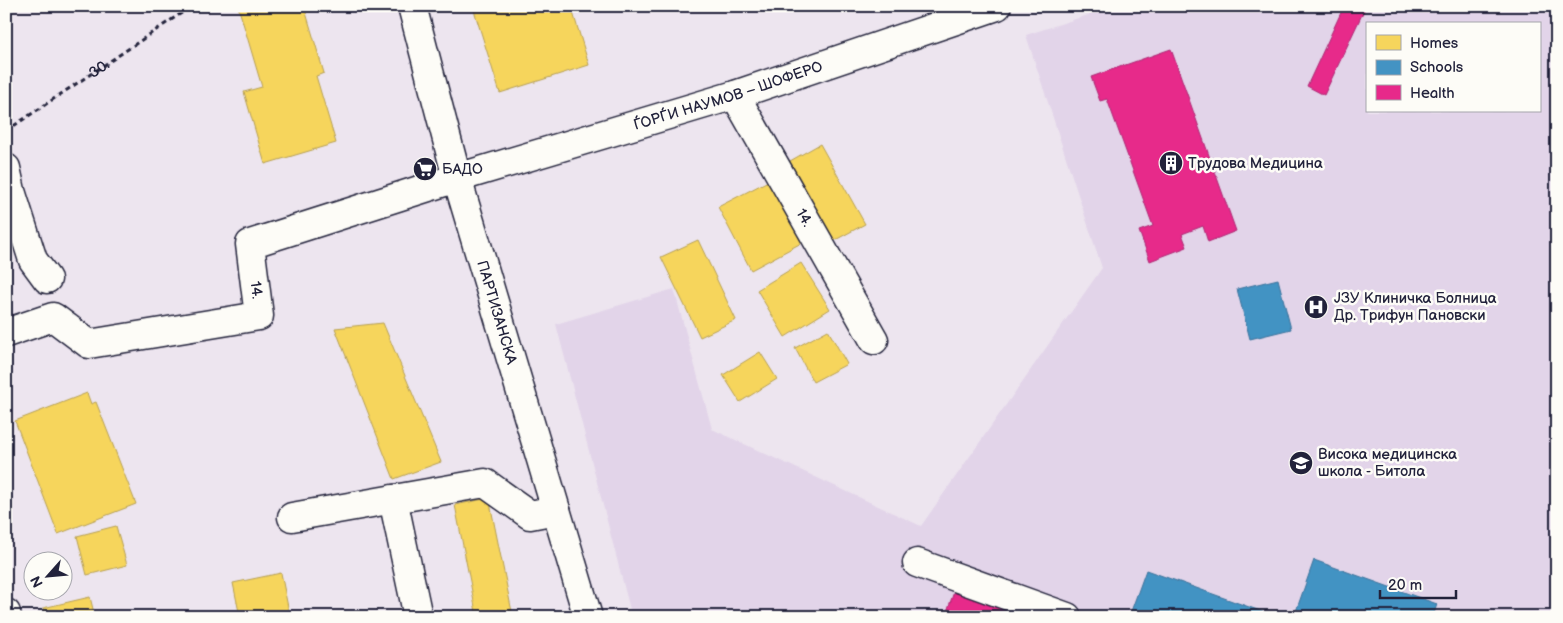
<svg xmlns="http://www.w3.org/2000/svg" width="1563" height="623" font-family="'Balsamiq Sans',sans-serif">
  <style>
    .built { fill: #e2d4e9; fill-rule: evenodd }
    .homes { fill: #f6d55c; stroke: #b69f52 }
    .schools { fill: #4393c3; stroke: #39719a }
    .health { fill: #e7298a; stroke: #ac2772 }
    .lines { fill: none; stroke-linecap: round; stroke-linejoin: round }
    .minor-casing { stroke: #22223b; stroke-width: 31 }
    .path { stroke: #22223b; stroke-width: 3; stroke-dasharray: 5 4; stroke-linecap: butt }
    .minor { stroke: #fdfcf7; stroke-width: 28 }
    .labels { text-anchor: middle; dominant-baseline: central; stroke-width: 5; stroke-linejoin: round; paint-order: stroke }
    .street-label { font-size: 15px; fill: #22223b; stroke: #fdfcf7 }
    .poi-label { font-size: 15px; fill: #22223b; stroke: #fdfcf7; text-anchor: start }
  </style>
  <rect width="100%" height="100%" fill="#ede5ef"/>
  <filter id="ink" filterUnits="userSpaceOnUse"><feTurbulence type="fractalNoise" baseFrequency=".02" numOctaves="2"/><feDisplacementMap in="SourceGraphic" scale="10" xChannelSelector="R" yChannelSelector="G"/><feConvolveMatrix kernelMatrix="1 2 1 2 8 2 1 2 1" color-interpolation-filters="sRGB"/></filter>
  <g filter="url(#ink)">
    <path class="built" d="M 1116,6 L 1557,6 L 1557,617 L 632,617 L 556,324 L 674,289 L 712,429 L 921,526 L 1102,268 L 1026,35 ZM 1367,24 L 1539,24 L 1539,111 L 1367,111 Z"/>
    <path class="homes" d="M 238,6 L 304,6 L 324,73 L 316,76 L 336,143 L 265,164 L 244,92 L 262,87 Z
      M 476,6 L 571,6 L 589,65 L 500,93 L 473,7 Z
      M 820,144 L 865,224 L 828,244 L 783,165 Z
      M 772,179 L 805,241 L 751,270 L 718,207 Z
      M 698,240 L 736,320 L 700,337 L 661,257 Z
      M 801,263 L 830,309 L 785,337 L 757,290 Z
      M 383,323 L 441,462 L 394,479 L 335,328 Z
      M 828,330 L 847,364 L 813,382 L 795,348 Z
      M 760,352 L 777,379 L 740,402 L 723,375 Z
      M 87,393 L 91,404 L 96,402 L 136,504 L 58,534 L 15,421 Z
      M 489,498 L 513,617 L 477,617 L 455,505 Z
      M 116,526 L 127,565 L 87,575 L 77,536 Z
      M 281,573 L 290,617 L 240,617 L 233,583 Z
      M 90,597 L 95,617 L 45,617 L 43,608 Z"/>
    <path class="schools" d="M 1278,279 L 1291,329 L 1250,339 L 1237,289 Z
      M 1314,560 L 1437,604 L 1433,617 L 1294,617 Z
      M 1146,570 L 1277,617 L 1129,617 Z"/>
    <path class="health" d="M 1344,6 L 1366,6 L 1324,95 L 1307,86 Z
      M 1171,49 L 1236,231 L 1208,242 L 1203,226 L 1182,234 L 1187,247 L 1150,261 L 1139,231 L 1153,226 L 1107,99 L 1100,101 L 1091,77 Z
      M 955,589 L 1033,617 L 945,617 Z"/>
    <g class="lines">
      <g class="minor-casing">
        <g id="minor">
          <path id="s2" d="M 412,6 L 457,178 L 588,617"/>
          <path id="s3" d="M 735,95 L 874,340"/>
          <path d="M 6,168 L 11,191 L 33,260 L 47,279"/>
          <path id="s4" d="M 6,333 L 53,317 L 89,344 L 259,316 L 250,244 L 457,178 L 735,95 L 997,6"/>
          <path d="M 393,499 L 418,617"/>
          <path d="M 292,517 L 485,483 L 530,515 L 556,510"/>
          <path d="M 917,563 L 1067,617"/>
          <path d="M 6,613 L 7,617"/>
        </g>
      </g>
      <path class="path" id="s1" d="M 6,131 L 192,6"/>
      <use href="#minor" class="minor"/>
    </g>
  </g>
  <defs>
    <g id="building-disc" transform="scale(1.25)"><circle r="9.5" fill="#22223b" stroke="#fdfcf7"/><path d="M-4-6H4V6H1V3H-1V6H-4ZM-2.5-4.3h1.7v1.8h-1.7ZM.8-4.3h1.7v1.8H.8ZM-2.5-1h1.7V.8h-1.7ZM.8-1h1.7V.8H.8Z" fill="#fff"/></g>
    <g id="supermarket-disc" transform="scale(1.25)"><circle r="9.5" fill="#22223b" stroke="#fdfcf7"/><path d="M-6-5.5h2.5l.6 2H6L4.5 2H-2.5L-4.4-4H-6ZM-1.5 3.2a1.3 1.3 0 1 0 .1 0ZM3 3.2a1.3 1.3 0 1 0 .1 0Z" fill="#fff"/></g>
    <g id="hospital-disc" transform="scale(1.25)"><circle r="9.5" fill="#22223b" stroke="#fdfcf7"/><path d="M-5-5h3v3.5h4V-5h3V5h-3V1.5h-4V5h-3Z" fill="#fff"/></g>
    <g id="university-disc" transform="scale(1.25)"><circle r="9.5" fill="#22223b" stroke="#fdfcf7"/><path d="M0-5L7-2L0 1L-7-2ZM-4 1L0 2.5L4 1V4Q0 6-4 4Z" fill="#fff"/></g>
  </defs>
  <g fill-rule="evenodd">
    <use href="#building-disc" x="1171" y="163"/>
    <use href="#supermarket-disc" x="425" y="169"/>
    <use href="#hospital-disc" x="1316" y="307"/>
    <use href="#university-disc" x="1301" y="463"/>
  </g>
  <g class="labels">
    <g class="street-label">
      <text stroke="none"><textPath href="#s1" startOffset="112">30.</textPath></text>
      <text stroke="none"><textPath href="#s4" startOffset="840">ЃОРЃИ НАУМОВ – ШОФЕРО</textPath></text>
      <text stroke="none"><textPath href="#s3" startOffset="141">14.</textPath></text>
      <text transform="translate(256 290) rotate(83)">14.</text>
      <text stroke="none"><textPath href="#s2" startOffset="318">ПАРТИЗАНСКА</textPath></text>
    </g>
    <g class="poi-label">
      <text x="1188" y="163">Трудова Медицина</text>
      <text x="442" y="169">БАДО</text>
      <text x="1334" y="298">ЈЗУ Клиничка Болница<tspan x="1334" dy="17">Др. Трифун Пановски</tspan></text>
      <text x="1318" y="454">Висока медицинска<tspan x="1318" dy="17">школа - Битола</tspan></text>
    </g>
  </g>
  <rect width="1563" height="623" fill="none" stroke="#fdfcf7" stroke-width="25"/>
  <rect x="12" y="12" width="1538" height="598" fill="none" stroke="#22223b" stroke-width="2" filter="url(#ink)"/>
  <rect x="1366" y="22" width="175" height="90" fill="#fdfcf7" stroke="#a5a5ac"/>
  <rect x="1376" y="35" width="25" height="15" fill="#f6d55c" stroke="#a5a5ac"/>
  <text x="1410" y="48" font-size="15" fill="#22223b">Homes</text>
  <rect x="1376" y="60" width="25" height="15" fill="#4393c3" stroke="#a5a5ac"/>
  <text x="1410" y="72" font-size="15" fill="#22223b">Schools</text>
  <rect x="1376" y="85" width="25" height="15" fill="#e7298a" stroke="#a5a5ac"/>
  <text x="1410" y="98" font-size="15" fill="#22223b">Health</text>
  <g transform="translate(48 576) rotate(243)"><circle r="24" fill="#fdfcf7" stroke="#a5a5ac"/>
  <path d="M0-4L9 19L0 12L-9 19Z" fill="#22223b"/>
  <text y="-8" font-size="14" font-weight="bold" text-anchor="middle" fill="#22223b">N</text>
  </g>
  <path d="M1380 590v8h76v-8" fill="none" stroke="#22223b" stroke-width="2.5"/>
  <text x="1388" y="590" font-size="15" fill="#22223b" stroke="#fdfcf7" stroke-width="4" paint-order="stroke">20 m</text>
</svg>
